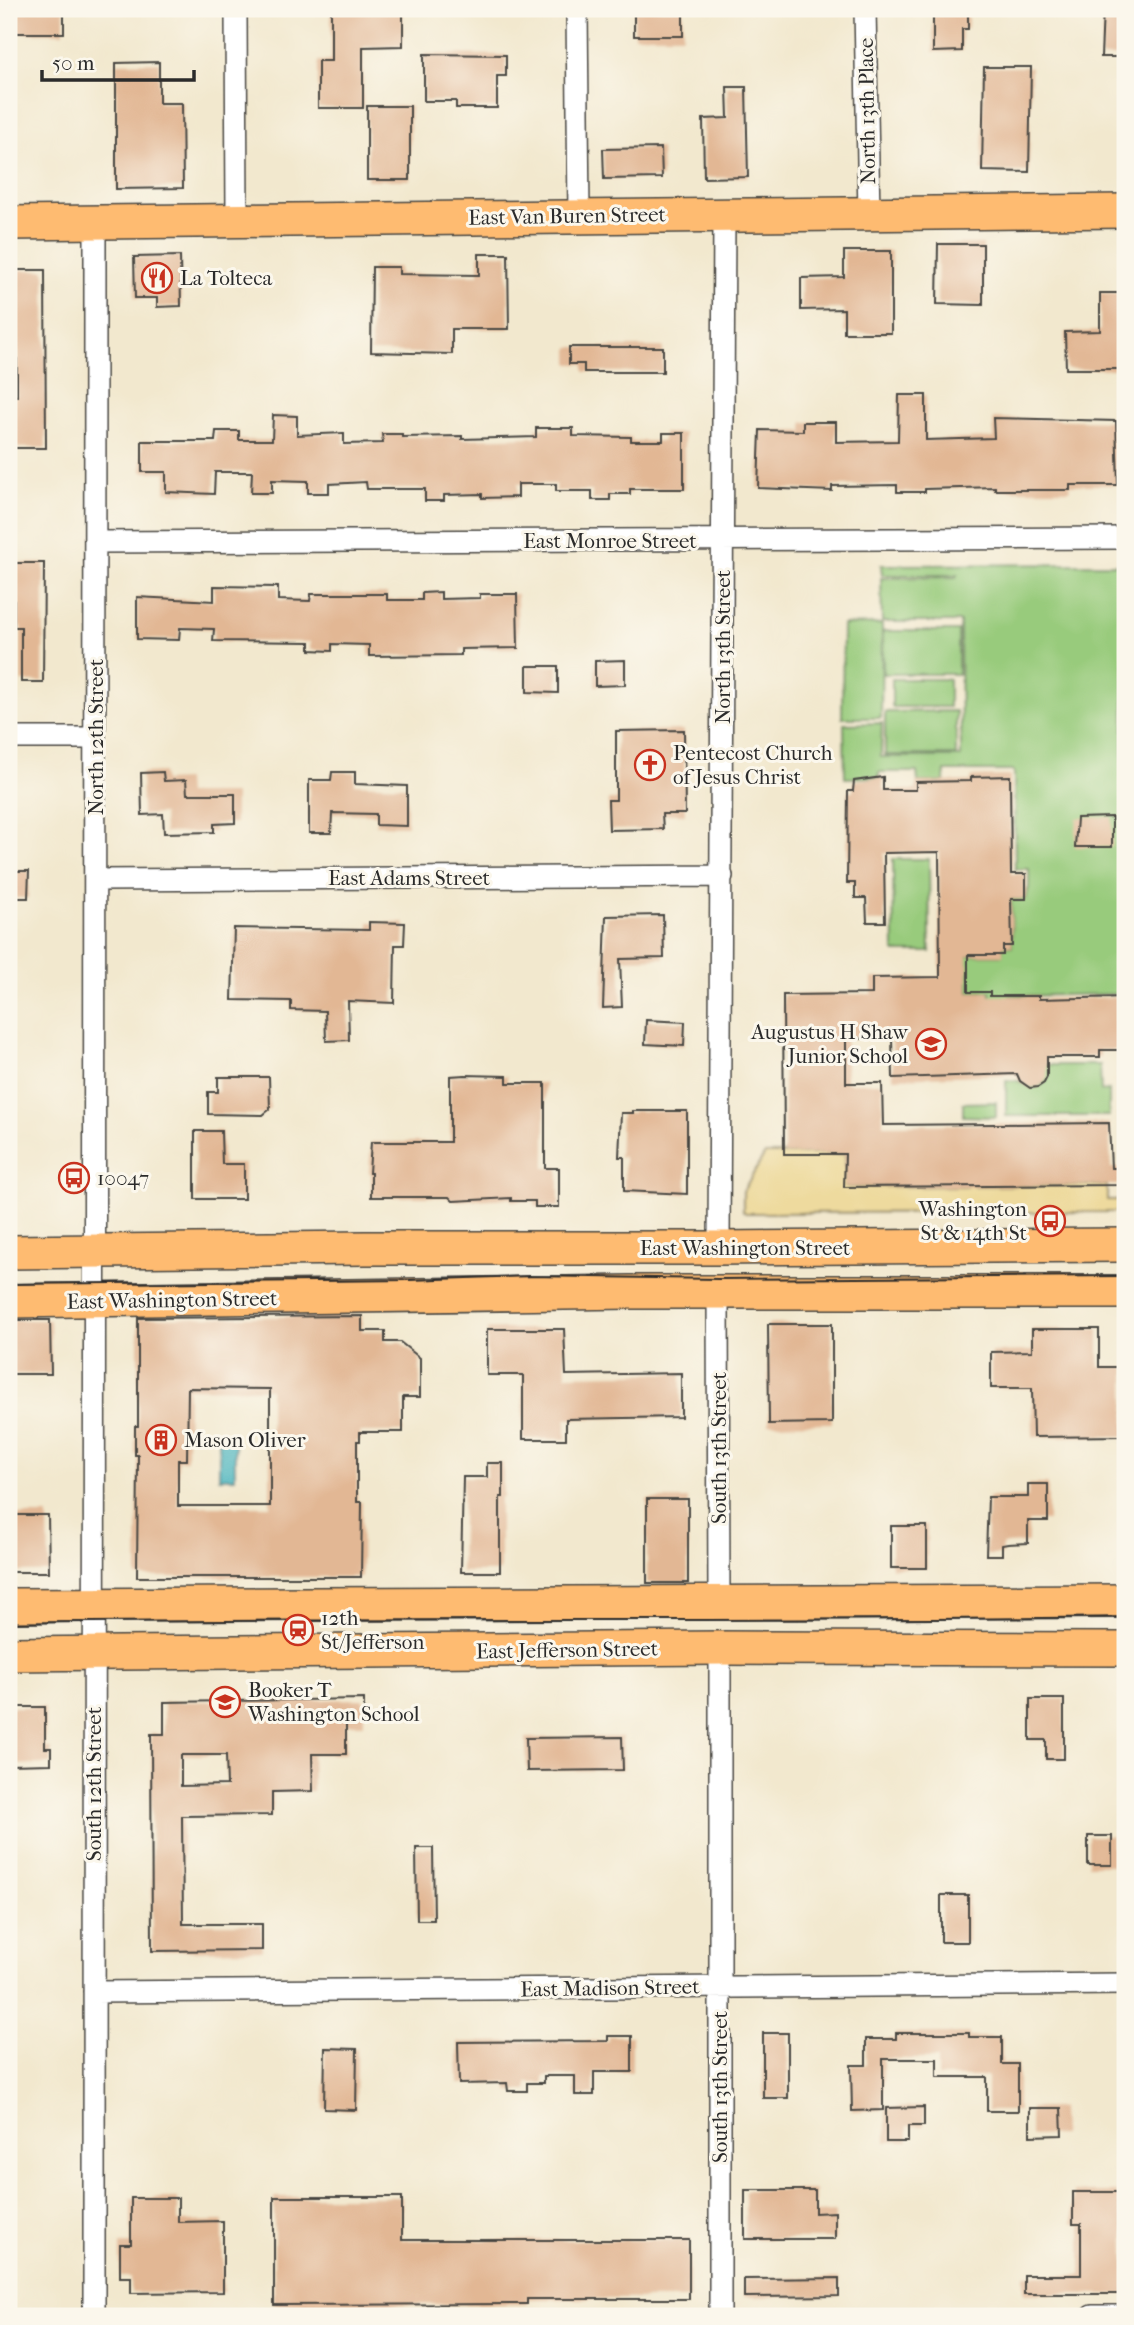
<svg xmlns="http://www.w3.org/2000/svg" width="1134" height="2325" font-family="'IM FELL French Canon',serif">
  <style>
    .green { fill: #98cb7c; stroke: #627b54; stroke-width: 2 }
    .sand { fill: #eeda9e; stroke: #8c8264; stroke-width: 2 }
    .water { fill: #42b1bb; stroke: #366e73; stroke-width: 2 }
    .building { fill: #e2b794; fill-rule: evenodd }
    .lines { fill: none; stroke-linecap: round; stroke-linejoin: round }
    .minor-casing { stroke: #494743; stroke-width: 24 }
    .primary-casing { stroke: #494743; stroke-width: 36 }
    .minor { stroke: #fff; stroke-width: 21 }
    .primary { stroke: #febb71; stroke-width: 33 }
    .tram { stroke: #2b2b2b; stroke-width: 2 }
    .labels { text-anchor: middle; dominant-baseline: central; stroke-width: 6; stroke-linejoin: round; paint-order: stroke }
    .street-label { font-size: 21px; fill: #2b2b2b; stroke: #fbf7ec }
    .poi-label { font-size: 21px; fill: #2b2b2b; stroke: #fbf7ec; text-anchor: start }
  </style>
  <rect width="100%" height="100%" fill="#fbf7ec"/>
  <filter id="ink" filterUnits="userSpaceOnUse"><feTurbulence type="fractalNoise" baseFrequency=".0143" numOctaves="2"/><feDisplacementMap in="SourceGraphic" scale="14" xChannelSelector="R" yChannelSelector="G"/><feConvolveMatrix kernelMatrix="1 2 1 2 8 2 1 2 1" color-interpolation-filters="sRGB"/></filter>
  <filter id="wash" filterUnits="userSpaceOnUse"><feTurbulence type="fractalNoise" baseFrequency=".00686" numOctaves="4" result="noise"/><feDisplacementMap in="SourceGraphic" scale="28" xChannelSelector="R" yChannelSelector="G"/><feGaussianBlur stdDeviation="1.57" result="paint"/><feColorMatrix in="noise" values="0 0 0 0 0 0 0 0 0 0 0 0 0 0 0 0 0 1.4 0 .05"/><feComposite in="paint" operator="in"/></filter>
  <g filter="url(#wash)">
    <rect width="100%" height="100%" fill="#f2e8ce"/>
    <path class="green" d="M 1125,564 L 1123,846 L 1125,994 L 1010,996 L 991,1020 L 990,992 L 968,992 L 967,955 L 1002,955 L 1003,946 L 1012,946 L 1011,899 L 1026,899 L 1029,887 L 1029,869 L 1015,869 L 1014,771 L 945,771 L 944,782 L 918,782 L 917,772 L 879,772 L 879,777 L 845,778 L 844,724 L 882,723 L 881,757 L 961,757 L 960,622 L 882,622 L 881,578 L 956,577 L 957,575 L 882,575 L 881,565 Z
      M 882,624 L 881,718 L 842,718 L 843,625 Z
      M 883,631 L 958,631 L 958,674 L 883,674 Z
      M 892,679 L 949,679 L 949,707 L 892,707 Z
      M 956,711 L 956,755 L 885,755 L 885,712 Z
      M 929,859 L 930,952 L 894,952 L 893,859 Z
      M 1046,1065 L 1100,1065 L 1101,1091 L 1109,1090 L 1109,1116 L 1006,1116 L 1006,1081 C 1010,1081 1014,1080 1018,1081 C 1028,1084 1032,1092 1044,1083 Z
      M 996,1102 L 996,1117 L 963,1116 L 963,1103 Z"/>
    <path class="sand" d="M 765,1154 L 845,1154 L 845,1187 L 1107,1185 L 1107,1200 L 1125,1200 L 1125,1212 L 746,1213 L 743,1211 L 743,1191 Z"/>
    <path class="water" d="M 219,1441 L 235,1441 L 235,1478 L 219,1478 Z"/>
    <g id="blocks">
      <path class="building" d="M 9,9 L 64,9 L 64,33 L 9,33 Z
        M 331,9 L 403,9 L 403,46 L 363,47 L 363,108 L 318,108 L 318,61 L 331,61 Z
        M 634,9 L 683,9 L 683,36 L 634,36 Z
        M 933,9 L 968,9 L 968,29 L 962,29 L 962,51 L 933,52 Z
        M 1103,9 L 1121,9 L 1120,57 L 1101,57 Z
        M 424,54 L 506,55 L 506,76 L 497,76 L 497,108 L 456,108 L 456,101 L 424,101 Z
        M 159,62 L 159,103 L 182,103 L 183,188 L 116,189 L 116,63 Z
        M 984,67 L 1031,67 L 1029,172 L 982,171 Z
        M 727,87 L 746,87 L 748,177 L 704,178 L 703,119 L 728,118 Z
        M 367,106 L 410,106 L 410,180 L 367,180 Z
        M 661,148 L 662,178 L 604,179 L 603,149 Z
        M 938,244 L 983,244 L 983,305 L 937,304 Z
        M 844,251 L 891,251 L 891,333 L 844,333 L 844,309 L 801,310 L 801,278 L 844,277 Z
        M 479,254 L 508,254 L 509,329 L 452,329 L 452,354 L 371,352 L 372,267 L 399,267 L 399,274 L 479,275 Z
        M 180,256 L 181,306 L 157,307 L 157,298 L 135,298 L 134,257 Z
        M 9,270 L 45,270 L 46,448 L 9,448 L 9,396 L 17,396 L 17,332 L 9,332 Z
        M 1100,293 L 1125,293 L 1125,369 L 1066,369 L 1065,332 L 1100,331 Z
        M 569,347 L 663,347 L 663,372 L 584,372 L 584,364 L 569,364 Z
        M 899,395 L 926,395 L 926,440 L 994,438 L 993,418 L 1116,421 L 1118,485 L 1070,485 L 1070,490 L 995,490 L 995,487 L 925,489 L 925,492 L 897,492 L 897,485 L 832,486 L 832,491 L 758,488 L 760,430 L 803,431 L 803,422 L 836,422 L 836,442 L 898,441 Z
        M 273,415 L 297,416 L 297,435 L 344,433 L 344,444 L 383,443 L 382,434 L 402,434 L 402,437 L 462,436 L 462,439 L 536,437 L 536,428 L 573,428 L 573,436 L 631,437 L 631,441 L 663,441 L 663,433 L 684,433 L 684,489 L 630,489 L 630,494 L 610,494 L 610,500 L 592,500 L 592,491 L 556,491 L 556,484 L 518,484 L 518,497 L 482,498 L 482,494 L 444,495 L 444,501 L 425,501 L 425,489 L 367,489 L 366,482 L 329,484 L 329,493 L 308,493 L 308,481 L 272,480 L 272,493 L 251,493 L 252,472 L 215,472 L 214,494 L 166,492 L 166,472 L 142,472 L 142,441 L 215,441 L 216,431 L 239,431 L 239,440 L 272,440 Z
        M 14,563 L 44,563 L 43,682 L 21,682 L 21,627 L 14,627 Z
        M 214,586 L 278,587 L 278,600 L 310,601 L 311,594 L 387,594 L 387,600 L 422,600 L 422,593 L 441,592 L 441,599 L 480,598 L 480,594 L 517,594 L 518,648 L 461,649 L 461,655 L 369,656 L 369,645 L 332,644 L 332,651 L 310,650 L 310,642 L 213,641 L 214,629 L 180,628 L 179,640 L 137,639 L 137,597 L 214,601 Z
        M 625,660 L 625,685 L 595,686 L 595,661 Z
        M 527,666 L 558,666 L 558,693 L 527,692 Z
        M 684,730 L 685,814 L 662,814 L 663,829 L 609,830 L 608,800 L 616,800 L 616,731 Z
        M 163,772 L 164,781 L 186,780 L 187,794 L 235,794 L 235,823 L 214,824 L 214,832 L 164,833 L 163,814 L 142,815 L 141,773 Z
        M 332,772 L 355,772 L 355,784 L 407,786 L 407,826 L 376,825 L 376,814 L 332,813 L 331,833 L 309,833 L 309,780 L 331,780 Z
        M 1010,776 L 1011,874 L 1026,874 L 1026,899 L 1011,899 L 1012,946 L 1003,946 L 1003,955 L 968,955 L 968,992 L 990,992 L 990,996 L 1039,996 L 1039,999 L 1125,997 L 1125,1050 L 1100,1050 L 1100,1057 L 1047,1057 L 1047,1077 L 1044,1083 L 1038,1087 L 1030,1088 L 1020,1081 L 1017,1074 L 893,1078 L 892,1038 L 846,1039 L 846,1083 L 882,1083 L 883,1125 L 1109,1123 L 1111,1168 L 1125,1168 L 1125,1185 L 844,1187 L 845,1154 L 784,1154 L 783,995 L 872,994 L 872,978 L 940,977 L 939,852 L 884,853 L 885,922 L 867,922 L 866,898 L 855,898 L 855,883 L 847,883 L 848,791 L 853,791 L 854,781 L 883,777 L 883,790 L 916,790 L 916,782 L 971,781 L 971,777 Z
        M 1112,817 L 1112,847 L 1075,847 L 1077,818 Z
        M 9,871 L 29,871 L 28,898 L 9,898 Z
        M 663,915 L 664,958 L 620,959 L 622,1007 L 603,1008 L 606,916 Z
        M 369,922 L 405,923 L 404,945 L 395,945 L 394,1003 L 348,1001 L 349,1040 L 326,1041 L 325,1011 L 291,1010 L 291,1001 L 232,1000 L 234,928 L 369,930 Z
        M 646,1020 L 685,1022 L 684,1046 L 645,1044 Z
        M 465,1075 L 507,1076 L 507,1083 L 545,1083 L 545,1168 L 559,1168 L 559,1207 L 535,1207 L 535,1201 L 511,1201 L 511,1198 L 453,1201 L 449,1197 L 371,1197 L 371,1173 L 369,1173 L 371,1142 L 450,1142 L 450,1076 Z
        M 218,1077 L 269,1077 L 270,1109 L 263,1115 L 208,1114 L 208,1092 L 218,1092 Z
        M 633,1111 L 687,1111 L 687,1194 L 624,1191 L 624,1157 L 619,1157 L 621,1113 L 633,1113 Z
        M 195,1131 L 221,1131 L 222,1164 L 244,1164 L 244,1199 L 195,1199 Z
        M 362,1316 L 362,1331 L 385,1331 L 385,1342 L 400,1342 L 420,1358 L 420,1397 L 403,1397 L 403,1432 L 360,1432 L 360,1441 L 357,1441 L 357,1502 L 362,1502 L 361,1577 L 137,1577 L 138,1455 L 135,1455 L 135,1426 L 138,1426 L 138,1318 ZM 188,1388 L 270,1389 L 270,1506 L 178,1506 L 178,1460 L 187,1460 Z
        M 9,1320 L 50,1320 L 51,1374 L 9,1374 Z
        M 768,1324 L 832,1324 L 832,1423 L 769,1424 Z
        M 487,1329 L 564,1329 L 566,1375 L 681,1373 L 681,1417 L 566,1419 L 566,1439 L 523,1439 L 523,1375 L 487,1375 Z
        M 1032,1329 L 1099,1329 L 1099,1367 L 1125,1367 L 1125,1436 L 1033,1437 L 1032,1388 L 991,1388 L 991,1352 L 1032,1351 Z
        M 487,1463 L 503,1463 L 503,1497 L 500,1497 L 500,1572 L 461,1572 L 463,1477 L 487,1477 Z
        M 1028,1484 L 1048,1484 L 1048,1521 L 1028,1521 L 1028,1543 L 1008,1544 L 1002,1545 L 1002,1555 L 986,1555 L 988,1497 L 1028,1497 Z
        M 647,1499 L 688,1499 L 688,1583 L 647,1583 Z
        M 9,1515 L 48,1515 L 49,1572 L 9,1572 Z
        M 891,1526 L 927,1526 L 927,1568 L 891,1568 Z
        M 364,1699 L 364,1724 L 346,1724 L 346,1754 L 312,1754 L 313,1791 L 272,1792 L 272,1815 L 182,1816 L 183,1924 L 262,1924 L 262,1950 L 152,1951 L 151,1734 L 164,1734 L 164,1702 ZM 181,1755 L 226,1755 L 227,1785 L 181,1786 Z
        M 1030,1699 L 1064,1699 L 1064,1759 L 1046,1759 L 1046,1740 L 1030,1740 Z
        M 9,1707 L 45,1707 L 45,1748 L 51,1748 L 51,1764 L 9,1765 Z
        M 622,1737 L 623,1770 L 527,1771 L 526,1738 Z
        M 1088,1836 L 1112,1836 L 1112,1865 L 1088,1865 Z
        M 416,1848 L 433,1848 L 434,1920 L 417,1920 Z
        M 941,1895 L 968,1895 L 968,1942 L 941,1942 Z
        M 763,2033 L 788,2033 L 788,2098 L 763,2098 Z
        M 896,2033 L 969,2033 L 969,2037 L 1002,2037 L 1002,2064 L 1018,2064 L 1018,2111 L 987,2111 L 987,2077 L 937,2077 L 937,2059 L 883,2059 L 883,2110 L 852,2111 L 851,2065 L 866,2065 L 866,2039 L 896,2039 Z
        M 608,2036 L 632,2036 L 632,2072 L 594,2072 L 594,2095 L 575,2095 L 575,2076 L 544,2076 L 544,2083 L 527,2083 L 527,2091 L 508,2091 L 507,2083 L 459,2084 L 458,2042 L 608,2041 Z
        M 325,2048 L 357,2049 L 356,2110 L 324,2109 Z
        M 924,2107 L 924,2126 L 908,2126 L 908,2142 L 886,2142 L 886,2108 Z
        M 1030,2108 L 1061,2108 L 1062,2135 L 1030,2136 Z
        M 745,2190 L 815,2190 L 815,2213 L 835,2212 L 835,2239 L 745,2239 Z
        M 1073,2192 L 1125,2192 L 1125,2294 L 1024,2294 L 1024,2275 L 1081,2275 L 1081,2224 L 1073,2224 Z
        M 274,2197 L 402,2197 L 402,2240 L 689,2240 L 689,2299 L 527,2299 L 527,2304 L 274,2305 Z
        M 131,2198 L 178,2198 L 178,2222 L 223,2221 L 223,2292 L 131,2293 L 131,2277 L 120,2277 L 120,2244 L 131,2244 Z
        M 839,2278 L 839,2296 L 744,2297 L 744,2279 Z"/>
    </g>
  </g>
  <g filter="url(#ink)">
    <use href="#blocks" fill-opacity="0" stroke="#494743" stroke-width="2"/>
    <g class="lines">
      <g class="minor-casing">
        <path id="minor" d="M 236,9 L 237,220
          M 577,9 L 579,216
          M 865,9 L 869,214
          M 95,542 L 1125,538
          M 9,738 L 95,738
          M 97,880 L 722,876
          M 719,1248 L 724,214
          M 718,1294 L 719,1602
          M 94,1992 L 1125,1984
          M 94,2316 L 95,222
          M 720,2316 L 720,1648
          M 1092,2316 L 1125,2316"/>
      </g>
      <g class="primary-casing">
        <path id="primary" d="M 9,223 L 1125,211
          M 9,1252 L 365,1248 L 719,1248 L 1125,1245
          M 9,1301 L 630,1292 L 1125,1292
          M 9,1605 L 1125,1601
          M 9,1654 L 720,1648 L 1125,1649"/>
      </g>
      <use href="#minor" class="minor"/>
      <use href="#primary" class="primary"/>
      <path class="tram" d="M 9,1284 L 409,1280 L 529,1276 L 718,1279 L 1125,1276
        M 9,1623 C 381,1617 753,1623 1125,1617"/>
    </g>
  </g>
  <defs>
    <g id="restaurant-ring" transform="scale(1.575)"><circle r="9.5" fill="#fbf7ec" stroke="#c8321e" stroke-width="1.5"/><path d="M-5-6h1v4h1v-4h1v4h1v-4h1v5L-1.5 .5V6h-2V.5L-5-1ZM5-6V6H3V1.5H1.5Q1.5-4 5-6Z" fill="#c8321e"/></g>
    <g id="church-ring" transform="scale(1.575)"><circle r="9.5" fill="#fbf7ec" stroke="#c8321e" stroke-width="1.5"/><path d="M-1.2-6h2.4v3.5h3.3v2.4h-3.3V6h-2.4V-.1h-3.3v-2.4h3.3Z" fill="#c8321e"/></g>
    <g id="school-ring" transform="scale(1.575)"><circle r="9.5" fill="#fbf7ec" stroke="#c8321e" stroke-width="1.5"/><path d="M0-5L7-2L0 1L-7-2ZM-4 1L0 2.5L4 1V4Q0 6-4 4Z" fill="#c8321e"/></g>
    <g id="bus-ring" transform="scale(1.575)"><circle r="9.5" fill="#fbf7ec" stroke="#c8321e" stroke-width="1.5"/><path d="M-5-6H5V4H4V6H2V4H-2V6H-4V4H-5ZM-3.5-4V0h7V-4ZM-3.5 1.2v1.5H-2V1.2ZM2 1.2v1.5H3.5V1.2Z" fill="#c8321e"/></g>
    <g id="building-ring" transform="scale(1.575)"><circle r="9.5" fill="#fbf7ec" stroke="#c8321e" stroke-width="1.5"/><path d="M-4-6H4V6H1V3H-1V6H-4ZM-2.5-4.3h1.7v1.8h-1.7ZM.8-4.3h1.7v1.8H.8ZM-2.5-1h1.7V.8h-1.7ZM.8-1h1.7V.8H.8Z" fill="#c8321e"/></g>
    <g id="station-ring" transform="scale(1.575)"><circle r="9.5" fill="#fbf7ec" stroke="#c8321e" stroke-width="1.5"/><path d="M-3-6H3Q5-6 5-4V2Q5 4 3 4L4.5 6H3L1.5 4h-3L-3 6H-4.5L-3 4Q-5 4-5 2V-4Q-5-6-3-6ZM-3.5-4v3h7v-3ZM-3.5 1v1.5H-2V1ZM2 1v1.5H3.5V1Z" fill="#c8321e"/></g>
  </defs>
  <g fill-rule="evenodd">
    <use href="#restaurant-ring" x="157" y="278"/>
    <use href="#church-ring" x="650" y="765"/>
    <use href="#school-ring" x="931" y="1044"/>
    <use href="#bus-ring" x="74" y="1178"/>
    <use href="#bus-ring" x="1050" y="1221"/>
    <use href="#building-ring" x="161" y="1440"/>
    <use href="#station-ring" x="298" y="1630"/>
    <use href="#school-ring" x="225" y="1702"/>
  </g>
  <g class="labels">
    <g class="street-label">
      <text transform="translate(867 111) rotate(-91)">North 13th Place</text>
      <text transform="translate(567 216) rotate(-1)">East Van Buren Street</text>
      <text x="610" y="541">East Monroe Street</text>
      <text transform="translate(723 647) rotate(-90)">North 13th Street</text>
      <text transform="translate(96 737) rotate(-90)">North 12th Street</text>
      <text x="409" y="878">East Adams Street</text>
      <text x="745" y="1248">East Washington Street</text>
      <text transform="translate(172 1300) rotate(-1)">East Washington Street</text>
      <text transform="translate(719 1448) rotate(-90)">South 13th Street</text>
      <text transform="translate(567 1650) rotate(-1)">East Jefferson Street</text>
      <text transform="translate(94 1784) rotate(-90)">South 12th Street</text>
      <text transform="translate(610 1988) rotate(-1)">East Madison Street</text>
      <text transform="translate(720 2087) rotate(-90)">South 13th Street</text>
    </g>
    <g class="poi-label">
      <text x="180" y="278">La Tolteca</text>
      <text x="673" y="753">Pentecost Church<tspan x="673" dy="24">of Jesus Christ</tspan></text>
      <text x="908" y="1032" text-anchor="end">Augustus H Shaw<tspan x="908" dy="24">Junior School</tspan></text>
      <text x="97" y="1178">10047</text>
      <text x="1027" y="1209" text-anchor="end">Washington<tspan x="1027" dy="24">St &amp; 14th St</tspan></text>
      <text x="184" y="1440">Mason Oliver</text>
      <text x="321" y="1618">12th<tspan x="321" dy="24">St/Jefferson</tspan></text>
      <text x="248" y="1690">Booker T<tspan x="248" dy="24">Washington School</tspan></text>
    </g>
  </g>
  <rect width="1134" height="2325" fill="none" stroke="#fbf7ec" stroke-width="35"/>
  <path d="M42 70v10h152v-10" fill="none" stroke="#2b2b2b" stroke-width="3.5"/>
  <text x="52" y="70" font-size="21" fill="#2b2b2b" stroke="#fbf7ec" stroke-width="5" paint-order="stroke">50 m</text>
</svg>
